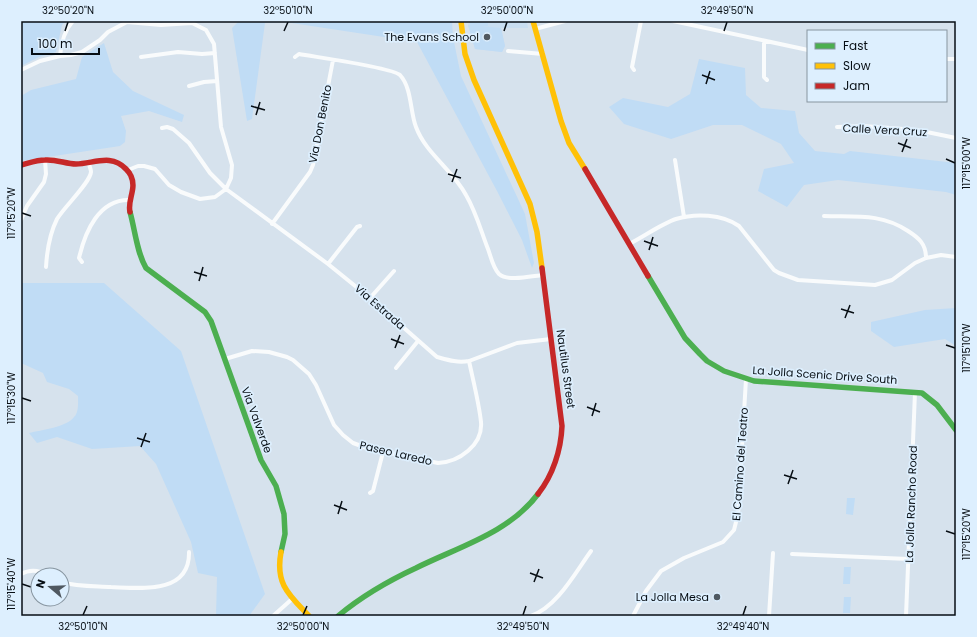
<svg xmlns="http://www.w3.org/2000/svg" width="977" height="637" font-family="Poppins,sans-serif">
  <style>
    .built { fill: #c9def1 }
    .green { fill: #c0dcf5 }
    .lines { fill: none; stroke-linecap: round; stroke-linejoin: round }
    .street { stroke: #f9fbfc; stroke-width: 4 }
    .fast { stroke: #4caf50; stroke-width: 5.5 }
    .slow { stroke: #ffc107; stroke-width: 5.5 }
    .jam { stroke: #c62828; stroke-width: 5.5 }
    .ticks { fill: none; stroke: #070e14; stroke-width: 1.5 }
    .poi-dot { fill: #4f5860; stroke: #ddeffe; stroke-width: 1.5 }
    .labels { text-anchor: middle; dominant-baseline: central; stroke-width: 3.5; stroke-linejoin: round; paint-order: stroke }
    .poi-label { font-size: 11px; fill: #070e14; stroke: #ddeffe; text-anchor: end }
    .street-label { font-size: 11px; fill: #070e14; stroke: #ddeffe }
    .neatline { fill: none; stroke: #070e14; stroke-width: 1.5 }
    .ticks-label { font-size: 10px; text-anchor: middle; fill: #070e14 }
  </style>
  <rect width="100%" height="100%" fill="#d6e2ed"/>
  <path class="built" d="M 469,21 L 527,21 L 528,28 L 501,28 L 505,46 L 502,52 L 475,49 L 468,25 Z"/>
  <path class="green" d="M 21,21 L 66,21 L 62,25 L 56,52 L 39,57 L 21,66 Z
    M 239,21 L 452,21 L 453,37 L 461,76 L 525,214 L 534,263 L 532,268 L 522,240 L 497,191 L 417,42 L 285,22 L 265,23 L 252,119 L 247,121 L 232,28 Z
    M 470,21 L 488,21 L 488,26 L 481,26 L 501,28 L 505,46 L 502,52 L 475,49 L 468,25 L 470,25 Z
    M 104,43 L 113,72 L 133,91 L 184,115 L 182,122 L 149,111 L 121,116 L 126,131 L 125,142 L 120,146 L 21,161 L 21,96 L 31,90 L 76,79 L 82,57 Z
    M 699,59 L 745,68 L 746,95 L 761,108 L 795,111 L 799,133 L 815,151 L 844,154 L 850,151 L 956,163 L 956,195 L 946,192 L 838,180 L 804,185 L 787,207 L 758,191 L 764,169 L 794,163 L 781,144 L 742,125 L 713,125 L 671,139 L 624,124 L 609,107 L 623,98 L 668,107 L 690,94 Z
    M 21,283 L 104,283 L 181,351 L 265,594 L 249,616 L 216,616 L 217,577 L 198,573 L 191,542 L 156,464 L 140,446 L 92,449 L 57,437 L 37,443 L 29,433 C 41,430 67,427 74,417 C 79,412 78,402 78,396 L 69,389 L 47,382 L 43,373 L 21,363 Z
    M 956,308 L 956,346 L 945,339 L 894,347 L 871,331 L 871,322 L 925,310 Z
    M 847,498 L 855,498 L 853,515 L 846,514 Z
    M 844,567 L 851,567 L 850,584 L 843,584 Z
    M 844,597 L 851,597 L 850,613 L 843,613 Z"/>
  <g class="lines">
    <path class="street" d="M 673,21 L 808,50
      M 535,29 L 565,21
      M 764,41 L 764,77 L 767,80
      M 508,51 L 543,54
      M 60,56 C 61,43 64,31 73,21
      M 141,57 L 178,52 L 202,54 L 215,53
      M 295,57 L 299,54 C 315,57 391,67 400,75 C 412,88 410,112 416,127 C 426,154 453,170 466,195 C 476,212 481,231 488,249 C 491,257 493,268 499,274 C 508,282 532,276 543,275
      M 946,59 L 956,59
      M 21,70 L 40,61 L 60,56 L 71,55 L 82,52 L 100,40 L 108,32 L 127,22 L 161,25 L 192,23 L 206,30 L 214,44 L 221,127 L 232,165 L 231,178 L 226,189 L 215,197 L 200,199 L 181,192 L 169,185 L 155,169 L 144,166 L 138,166 L 128,170
      M 634,70 L 632,67 L 641,21
      M 189,86 L 204,82 L 217,81
      M 837,127 L 863,126 L 917,130 L 956,138
      M 162,128 L 167,127 L 173,129 L 189,143 L 210,173 L 226,189 L 328,264 L 370,298 L 437,357 C 448,360 457,363 469,361 L 517,343 L 551,339
      M 675,160 L 684,217
      M 824,216 C 855,217 881,213 908,231 C 919,238 926,244 926,258
      M 21,220 L 27,206 L 44,182 L 46,174 L 45,160
      M 272,224 L 310,172 L 313,165 L 333,60
      M 629,244 C 643,237 663,223 676,219 C 695,213 722,214 739,226 L 774,270 L 779,273 L 798,280 L 875,285 L 892,280 L 915,263 L 926,258 L 941,255 L 956,257
      M 82,262 L 79,258 C 85,232 99,198 131,200
      M 328,264 L 357,227 L 360,226
      M 46,267 C 47,250 49,235 57,219 C 64,207 90,183 91,172 C 91,169 89,166 89,163
      M 370,298 L 394,271
      M 225,359 L 252,351 L 269,352 L 287,357 L 293,360 L 309,374 L 316,385 L 334,425 L 343,435 L 353,443 L 367,448 L 438,463 C 459,462 483,445 481,422 C 479,403 473,380 469,361
      M 396,368 L 418,341
      M 370,493 L 373,491 L 383,452
      M 792,554 L 908,559
      M 21,574 C 30,569 39,570 48,575
      M 62,582 C 77,587 95,586 111,587 C 139,588 190,595 189,552
      M 273,616 L 292,599
      M 531,616 C 557,607 575,573 591,551
      M 633,616 L 646,591 L 661,571 L 684,558 L 723,542 L 734,530 L 738,514 L 746,379
      M 769,616 L 773,553
      M 906,616 L 915,392"/>
    <path class="fast" d="M 130,212 C 135,230 137,253 146,268 L 205,312 L 211,321 L 261,460 L 276,486 L 284,514 L 285,534 L 281,552
      M 648,276 L 685,338 L 700,354 L 707,361 L 724,371 L 754,381 L 922,393 L 937,405 L 956,430
      M 338,616 C 362,596 388,581 416,568 C 458,547 509,533 538,494"/>
    <path class="slow" d="M 461,21 L 465,54 L 474,80 L 530,204 L 537,232 L 542,268
      M 533,21 L 561,121 L 569,143 L 585,169
      M 281,552 C 275,584 289,595 309,616"/>
    <path class="jam" d="M 21,165 C 29,163 37,160 45,160 C 56,159 66,164 76,164 C 93,164 111,153 126,169 C 128,171 130,173 131,176 C 137,189 127,200 130,212
      M 585,169 L 648,276
      M 538,494 C 553,475 561,450 562,426 L 542,268"/>
  </g>
  <path class="ticks" d="M 65,31 L 68,22M 284,31 L 288,22M 504,31 L 507,22M 724,31 L 727,22M 702,75 L 715,80M 706,84 L 710,71M 251,106 L 265,110M 256,115 L 260,102M 898,143 L 911,148M 902,152 L 907,139M 946,159 L 955,163M 448,174 L 461,178M 452,182 L 457,169M 22,213 L 31,216M 644,241 L 658,246M 649,250 L 653,237M 194,272 L 207,276M 199,281 L 203,267M 841,309 L 854,313M 845,318 L 850,305M 391,339 L 404,344M 946,345 L 955,348M 395,348 L 400,335M 22,398 L 31,401M 587,407 L 600,412M 592,416 L 596,403M 137,438 L 150,442M 141,447 L 146,433M 784,475 L 797,479M 788,484 L 793,470M 334,505 L 347,510M 338,514 L 342,501M 946,531 L 955,534M 530,573 L 543,578M 534,582 L 539,569M 22,584 L 31,587M 83,615 L 87,606M 303,615 L 307,606M 523,615 L 526,606M 743,615 L 746,606"/>
  <g class="poi-dot">
    <circle cx="487" cy="37" r="4"/>
    <circle cx="717" cy="597" r="4"/>
  </g>
  <g class="labels">
    <g class="poi-label">
      <text x="479" y="37">The Evans School</text>
      <text x="709" y="597">La Jolla Mesa</text>
    </g>
    <g class="street-label">
      <text transform="translate(320 124) rotate(-79)">Via Don Benito</text>
      <text transform="translate(885 130) rotate(3)">Calle Vera Cruz</text>
      <text transform="translate(380 307) rotate(41)">Via Estrada</text>
      <text transform="translate(566 369) rotate(82)">Nautilus Street</text>
      <text transform="translate(825 375) rotate(4)">La Jolla Scenic Drive South</text>
      <text transform="translate(257 420) rotate(70)">Via Valverde</text>
      <text transform="translate(396 453) rotate(13)">Paseo Laredo</text>
      <text transform="translate(740 464) rotate(-86)">El Camino del Teatro</text>
      <text transform="translate(911 504) rotate(-88)">La Jolla Rancho Road</text>
    </g>
  </g>
  <rect width="977" height="637" fill="none" stroke="#ddeffe" stroke-width="44"/>
  <rect x="807" y="30" width="140" height="72" fill="#ddeffe" stroke="#8795a0"/>
  <rect x="815" y="43" width="20" height="6" fill="#4caf50" stroke="#8795a0"/>
  <text x="843" y="50" font-size="12" fill="#070e14">Fast</text>
  <rect x="815" y="63" width="20" height="6" fill="#ffc107" stroke="#8795a0"/>
  <text x="843" y="70" font-size="12" fill="#070e14">Slow</text>
  <rect x="815" y="83" width="20" height="6" fill="#c62828" stroke="#8795a0"/>
  <text x="843" y="90" font-size="12" fill="#070e14">Jam</text>
  <g transform="translate(50 587) rotate(289)"><circle r="19" fill="#ddeffe" stroke="#8795a0"/>
  <path d="M0-3L7 15L0 10L-7 15Z" fill="#4f5860"/>
  <text y="-6" font-size="11" font-weight="bold" text-anchor="middle" fill="#070e14">N</text>
  </g>
  <path d="M32 48v6h67v-6" fill="none" stroke="#070e14" stroke-width="2"/>
  <text x="38" y="48" font-size="12" fill="#070e14" stroke="#ddeffe" stroke-width="3" paint-order="stroke">100 m</text>
  <rect x="22" y="22" width="933" height="593" class="neatline"/>
  <g class="ticks-label">
    <text x="68" y="14">32°50'20"N</text>
    <text x="288" y="14">32°50'10"N</text>
    <text x="507" y="14">32°50'00"N</text>
    <text x="727" y="14">32°49'50"N</text>
    <text transform="translate(966 163) rotate(-90)" y="4">117°15'00"W</text>
    <text transform="translate(11 213) rotate(-90)" y="4">117°15'20"W</text>
    <text transform="translate(966 348) rotate(-90)" y="4">117°15'10"W</text>
    <text transform="translate(11 398) rotate(-90)" y="4">117°15'30"W</text>
    <text transform="translate(966 534) rotate(-90)" y="4">117°15'20"W</text>
    <text transform="translate(11 584) rotate(-90)" y="4">117°15'40"W</text>
    <text x="83" y="630">32°50'10"N</text>
    <text x="303" y="630">32°50'00"N</text>
    <text x="523" y="630">32°49'50"N</text>
    <text x="743" y="630">32°49'40"N</text>
  </g>
</svg>
